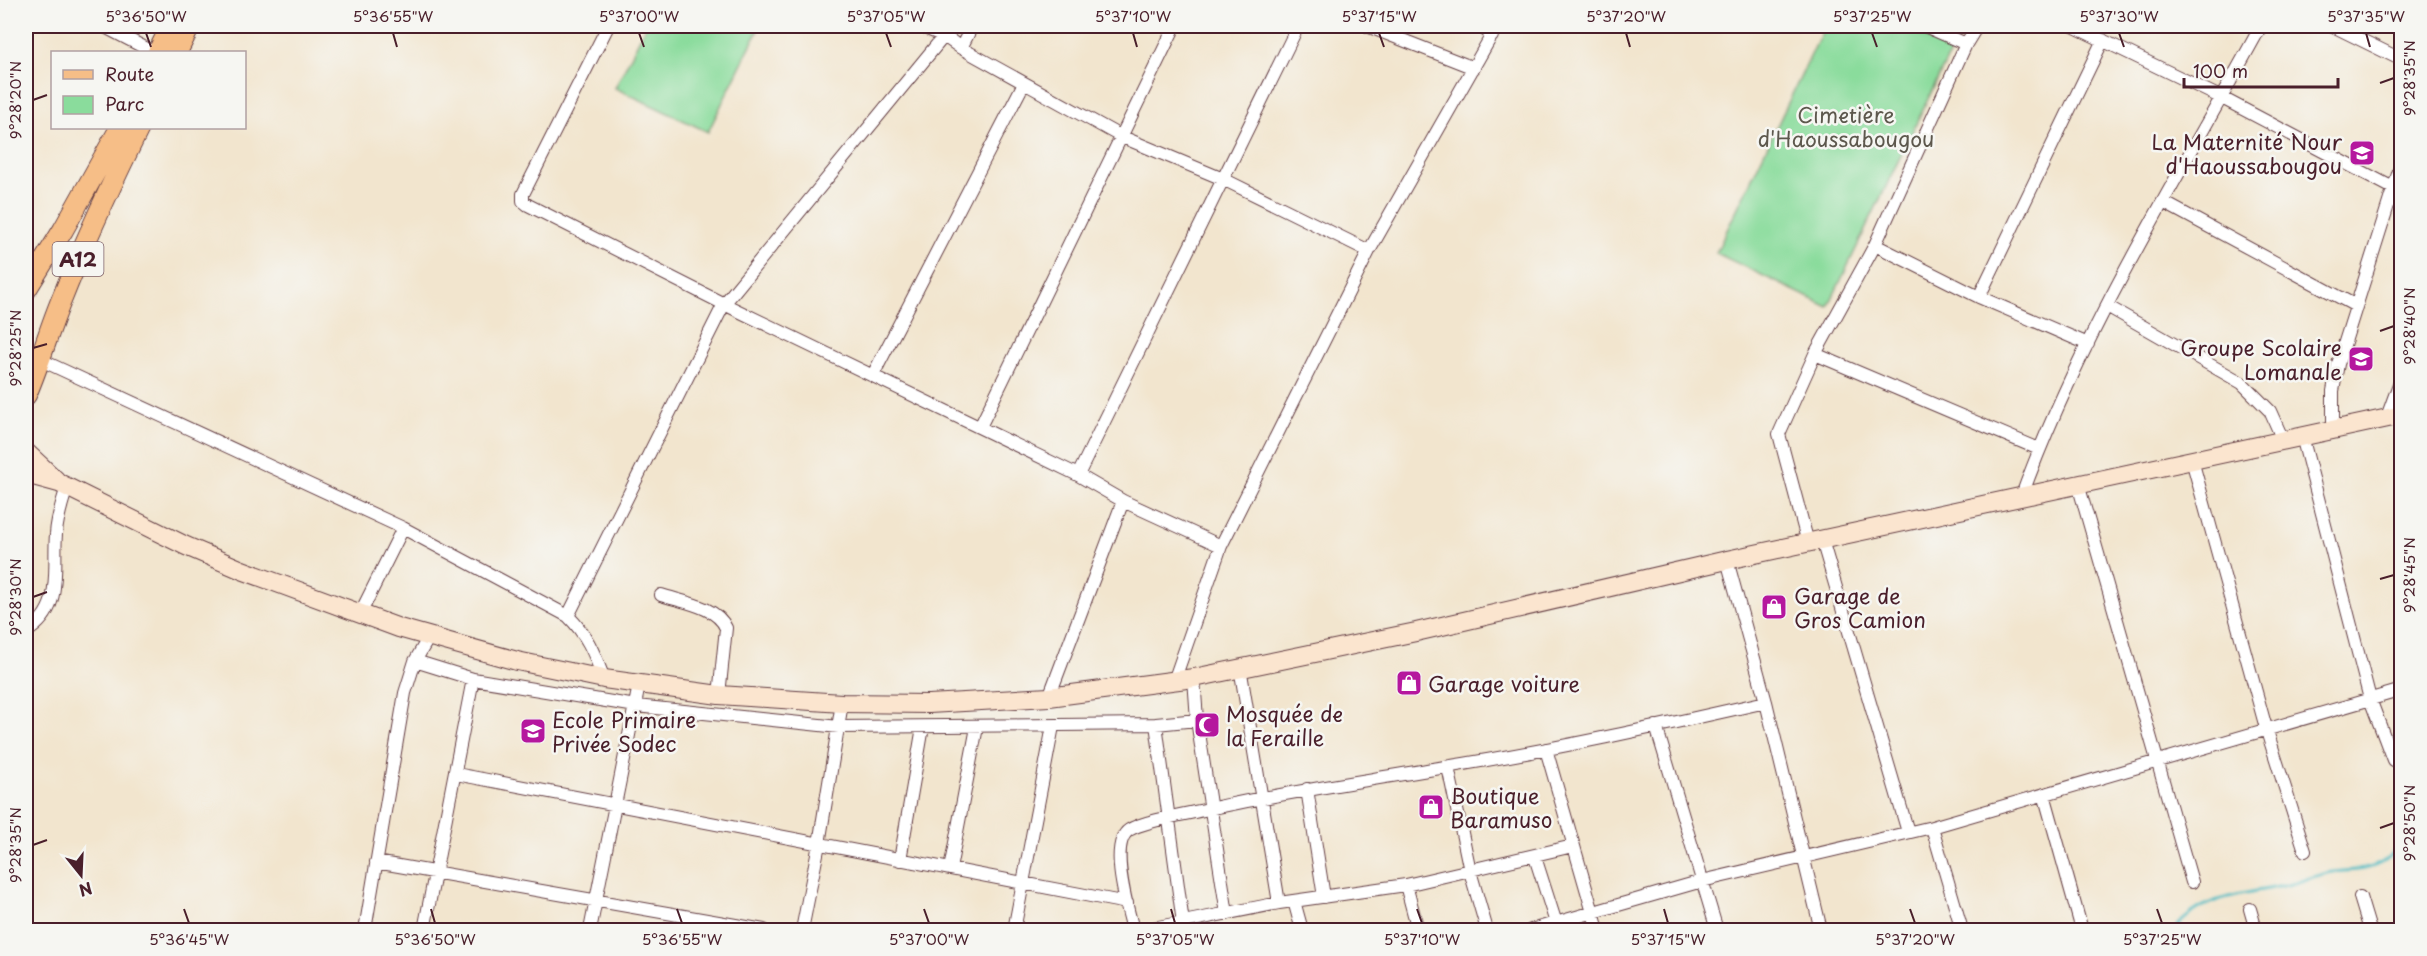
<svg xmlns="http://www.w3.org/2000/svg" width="2427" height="956" font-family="'Playpen Sans',sans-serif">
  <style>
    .green { fill: #8adc9c; stroke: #6a7e64; stroke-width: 1.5 }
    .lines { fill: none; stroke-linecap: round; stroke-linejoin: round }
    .stream { stroke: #4dbbc2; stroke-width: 3 }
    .street-casing { stroke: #633d43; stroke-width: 14 }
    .secondary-casing { stroke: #633d43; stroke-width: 20 }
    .primary-casing { stroke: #633d43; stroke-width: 22 }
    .street { stroke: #fff; stroke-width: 12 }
    .secondary { stroke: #fbe5cf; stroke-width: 18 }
    .primary { stroke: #f6be87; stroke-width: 20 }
    .ticks { fill: none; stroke: #4a1f2b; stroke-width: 2 }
    .labels { text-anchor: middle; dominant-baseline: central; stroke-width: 5; stroke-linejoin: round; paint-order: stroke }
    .shield { fill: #f6f6f2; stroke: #7e6067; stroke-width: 1.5 }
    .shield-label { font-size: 20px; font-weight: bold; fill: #4a1f2b }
    .park-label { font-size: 21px; fill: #5d584d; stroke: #f6f6f2 }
    .poi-label { font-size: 21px; fill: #4a1f2b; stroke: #f6f6f2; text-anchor: start }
    .neatline { fill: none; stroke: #4a1f2b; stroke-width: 2 }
    .ticks-label { font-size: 15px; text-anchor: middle; fill: #4a1f2b }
  </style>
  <rect width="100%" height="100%" fill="#f6f6f2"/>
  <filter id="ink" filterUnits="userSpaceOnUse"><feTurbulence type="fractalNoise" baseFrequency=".0167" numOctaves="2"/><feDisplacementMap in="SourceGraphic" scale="12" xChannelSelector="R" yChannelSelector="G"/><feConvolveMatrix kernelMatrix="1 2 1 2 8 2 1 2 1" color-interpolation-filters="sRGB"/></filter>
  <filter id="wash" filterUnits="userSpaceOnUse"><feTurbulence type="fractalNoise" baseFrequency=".008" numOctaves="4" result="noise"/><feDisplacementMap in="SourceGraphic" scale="24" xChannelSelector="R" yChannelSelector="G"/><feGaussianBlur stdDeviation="1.35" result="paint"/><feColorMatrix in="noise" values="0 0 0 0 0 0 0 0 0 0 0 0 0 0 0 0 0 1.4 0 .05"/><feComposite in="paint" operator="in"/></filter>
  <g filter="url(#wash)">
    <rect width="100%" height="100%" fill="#f2e5ce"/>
    <path class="green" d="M 646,26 L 760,26 L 708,132 L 615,88 Z
      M 1825,26 L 1900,26 L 1952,49 L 1828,307 L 1716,253 Z"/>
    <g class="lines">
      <path class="stream" d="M 2174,930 C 2202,894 2245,895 2287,885 C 2300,882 2313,876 2327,873 C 2345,869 2364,873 2381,863 C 2389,859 2395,850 2402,844"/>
    </g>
  </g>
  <g filter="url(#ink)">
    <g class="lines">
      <g class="street-casing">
        <path id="street" d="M 103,26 L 153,52
          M 608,26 L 523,194 L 523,201 L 528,205 L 724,304 L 1078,475 L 1123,501 L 1221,546
          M 920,26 L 944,36 L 961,48 L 1120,136 L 1223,179 L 1369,251
          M 1367,26 L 1474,68
          M 1481,26 L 1492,36
          M 1925,26 L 1966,44
          M 2073,26 L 2222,98 L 2393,188
          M 2333,26 L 2402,60
          M 961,48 L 972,26
          M 2163,202 L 2356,306
          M 1875,245 L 1979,297 L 2088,344
          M 1979,297 L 2103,40
          M 2107,306 L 2242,383 L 2270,411 L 2283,440
          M 1815,354 L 2039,449
          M 41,360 L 403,528 L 568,616 C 588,636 594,653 604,679
          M 873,375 L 1024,83
          M 2387,417 L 2402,376
          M 980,427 L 1175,26
          M 2333,430 L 2333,391 L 2338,364 L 2402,161
          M 2302,436 L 2370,699 L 2393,760
          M 2192,460 L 2266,728 L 2305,851
          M 1078,475 L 1298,26
          M 2078,484 L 2192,882
          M 2021,498 C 2081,332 2177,180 2261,26
          M 1822,540 L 1908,832
          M 1808,543 L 1779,434 L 1815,354 L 1875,245 L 1966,44 L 1977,26
          M 1727,560 L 1766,702 L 1821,930
          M 661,595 C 682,602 717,606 726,628 L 719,695
          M 360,614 L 403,528
          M 568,616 L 724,304 L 944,36
          M 26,632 C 64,610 53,569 56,534 C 57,517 62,503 67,487
          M 415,661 L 473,679 L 636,706 L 839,727 L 1156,724 L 1197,720
          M 1240,667 L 1279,903
          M 1194,678 L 1197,720 L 1227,914
          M 1174,681 L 1221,546 L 1369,251 L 1497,26
          M 1049,697 L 1123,501
          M 1156,724 L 1183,923
          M 1656,726 L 1717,930
          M 1546,749 L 1598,930
          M 1448,767 L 1470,871 L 1487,930
          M 456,774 L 1127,903
          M 1307,789 L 1324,897
          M 2044,794 L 2082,930
          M 1932,827 L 1962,930
          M 1535,857 L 1556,923
          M 900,860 L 923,727
          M 376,862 L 764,930
          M 950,869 L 977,727
          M 1406,885 L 1418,930
          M 2360,897 L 2370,930
          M 1294,901 L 1302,930
          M 2250,909 L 2256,930
          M 365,930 L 405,693 L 415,661 L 429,637
          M 424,930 L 473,679
          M 590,930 L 639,685
          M 802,930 L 819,844 L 842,703
          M 1014,930 L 1053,726
          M 1133,930 C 1128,909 1108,844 1129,830 C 1143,821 1186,814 1204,810 C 1284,792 1365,781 1445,767 C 1553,750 1660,726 1766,702
          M 1143,930 L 1279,903 L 1406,885 L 1573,846
          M 1531,930 L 1702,881 L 1932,827 L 2402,690"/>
      </g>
      <g class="secondary-casing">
        <path id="secondary" d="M 26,452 L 56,480
          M 26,474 L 59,483 L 186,546 L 242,570 L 399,628 L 517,661 L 604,679 L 719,695 L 842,703 L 929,704 L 1049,697 L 1194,678 L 1416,632 L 1727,560 L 2402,415"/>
      </g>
      <g class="primary-casing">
        <path id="primary" d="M 158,52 L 171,26
          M 177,52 L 190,26
          M 26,290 L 63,230 L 120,128
          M 26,395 C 40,363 49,329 63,296 C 86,238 112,183 139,128"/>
      </g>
      <use href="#street" class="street"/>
      <use href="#secondary" class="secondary"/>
      <use href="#primary" class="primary"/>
    </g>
  </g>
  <path class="ticks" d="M 146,33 L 151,47M 393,33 L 397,47M 639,33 L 644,47M 886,33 L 891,47M 1133,33 L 1137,47M 1379,33 L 1384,47M 1626,33 L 1630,47M 1872,33 L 1877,47M 2119,33 L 2124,47M 2366,33 L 2370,47M 2380,83 L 2394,78M 33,100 L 47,95M 2380,331 L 2394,326M 33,348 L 47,344M 2380,579 L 2394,575M 33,597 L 47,592M 2380,828 L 2394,823M 33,845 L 47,840M 184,909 L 189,923M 431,909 L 435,923M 677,909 L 682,923M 924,909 L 929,923M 1171,909 L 1175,923M 1417,909 L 1422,923M 1664,909 L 1668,923M 1910,909 L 1915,923M 2157,909 L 2162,923"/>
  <defs>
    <g id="school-square" transform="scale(1.35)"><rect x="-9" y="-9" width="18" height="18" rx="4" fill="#b5179e" stroke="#f6f6f2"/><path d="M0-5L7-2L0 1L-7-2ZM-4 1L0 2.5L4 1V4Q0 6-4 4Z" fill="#fff"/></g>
    <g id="shop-square" transform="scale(1.35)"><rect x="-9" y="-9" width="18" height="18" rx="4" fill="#b5179e" stroke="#f6f6f2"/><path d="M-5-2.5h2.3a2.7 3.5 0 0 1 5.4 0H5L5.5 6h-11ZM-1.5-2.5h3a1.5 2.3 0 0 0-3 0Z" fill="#fff"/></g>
    <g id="mosque-square" transform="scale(1.35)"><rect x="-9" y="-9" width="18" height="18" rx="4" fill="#b5179e" stroke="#f6f6f2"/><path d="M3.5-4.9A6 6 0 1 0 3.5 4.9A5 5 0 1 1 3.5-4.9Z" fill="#fff"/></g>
  </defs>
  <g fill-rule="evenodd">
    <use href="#school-square" x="2362" y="153"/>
    <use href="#school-square" x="2361" y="359"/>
    <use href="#shop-square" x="1774" y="607"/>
    <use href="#shop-square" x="1409" y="683"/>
    <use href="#mosque-square" x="1207" y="725"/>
    <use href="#school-square" x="533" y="731"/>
    <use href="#shop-square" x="1431" y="807"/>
  </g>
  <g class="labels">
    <rect class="shield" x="52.5" y="242" width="51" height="34" rx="4.5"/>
    <g class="shield-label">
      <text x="78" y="259">A12</text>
    </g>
    <g class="park-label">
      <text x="1846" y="114">Cimetière<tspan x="1846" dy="24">d'Haoussabougou</tspan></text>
    </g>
    <g class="poi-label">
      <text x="2342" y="141" text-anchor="end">La Maternité Nour<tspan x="2342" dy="24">d'Haoussabougou</tspan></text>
      <text x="2342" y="347" text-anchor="end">Groupe Scolaire<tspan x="2342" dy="24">Lomanale</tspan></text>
      <text x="1794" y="595">Garage de<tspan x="1794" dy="24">Gros Camion</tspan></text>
      <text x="1428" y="683">Garage voiture</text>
      <text x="1226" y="713">Mosquée de<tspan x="1226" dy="24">la Feraille</tspan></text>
      <text x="552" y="719">Ecole Primaire<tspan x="552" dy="24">Privée Sodec</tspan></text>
      <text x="1450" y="795">Boutique<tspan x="1450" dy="24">Baramuso</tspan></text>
    </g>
  </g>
  <rect width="2427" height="956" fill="none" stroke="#f6f6f2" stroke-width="66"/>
  <rect x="51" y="51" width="195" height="78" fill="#f6f6f2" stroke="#b1a0a2" stroke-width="1.5"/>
  <rect x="63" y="70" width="30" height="9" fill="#f6be87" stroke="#b1a0a2" stroke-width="1.5"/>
  <text x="105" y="81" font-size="18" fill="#4a1f2b">Route</text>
  <rect x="63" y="96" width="30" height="18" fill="#8adc9c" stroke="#b1a0a2" stroke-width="1.5"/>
  <text x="105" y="111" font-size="18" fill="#4a1f2b">Parc</text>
  <g transform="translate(81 875) rotate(162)" stroke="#f6f6f2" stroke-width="4.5" paint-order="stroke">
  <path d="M0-4.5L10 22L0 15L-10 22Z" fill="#4a1f2b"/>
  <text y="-9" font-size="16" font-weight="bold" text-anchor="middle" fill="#4a1f2b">N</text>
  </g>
  <path d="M2184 78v9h154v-9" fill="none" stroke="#4a1f2b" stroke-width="3"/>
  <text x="2193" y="78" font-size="18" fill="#4a1f2b" stroke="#f6f6f2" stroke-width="4.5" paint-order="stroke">100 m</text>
  <rect x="33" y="33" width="2361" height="890" class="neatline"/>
  <g class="ticks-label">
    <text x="146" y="22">5°36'50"W</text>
    <text x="393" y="22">5°36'55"W</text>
    <text x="639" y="22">5°37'00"W</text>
    <text x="886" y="22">5°37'05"W</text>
    <text x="1133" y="22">5°37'10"W</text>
    <text x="1379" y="22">5°37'15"W</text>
    <text x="1626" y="22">5°37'20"W</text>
    <text x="1872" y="22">5°37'25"W</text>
    <text x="2119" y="22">5°37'30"W</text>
    <text x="2366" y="22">5°37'35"W</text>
    <text transform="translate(2410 78) rotate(-90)" y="5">9°28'35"N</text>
    <text transform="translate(16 100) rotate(-90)" y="5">9°28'20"N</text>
    <text transform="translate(2410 326) rotate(-90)" y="5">9°28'40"N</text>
    <text transform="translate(16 348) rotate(-90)" y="5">9°28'25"N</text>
    <text transform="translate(2410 575) rotate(-90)" y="5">9°28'45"N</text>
    <text transform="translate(16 597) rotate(-90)" y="5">9°28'30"N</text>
    <text transform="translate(2410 823) rotate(-90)" y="5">9°28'50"N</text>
    <text transform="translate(16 845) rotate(-90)" y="5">9°28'35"N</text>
    <text x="189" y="945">5°36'45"W</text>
    <text x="435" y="945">5°36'50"W</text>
    <text x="682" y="945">5°36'55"W</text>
    <text x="929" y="945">5°37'00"W</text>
    <text x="1175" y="945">5°37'05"W</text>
    <text x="1422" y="945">5°37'10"W</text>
    <text x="1668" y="945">5°37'15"W</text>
    <text x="1915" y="945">5°37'20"W</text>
    <text x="2162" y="945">5°37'25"W</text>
  </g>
</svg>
